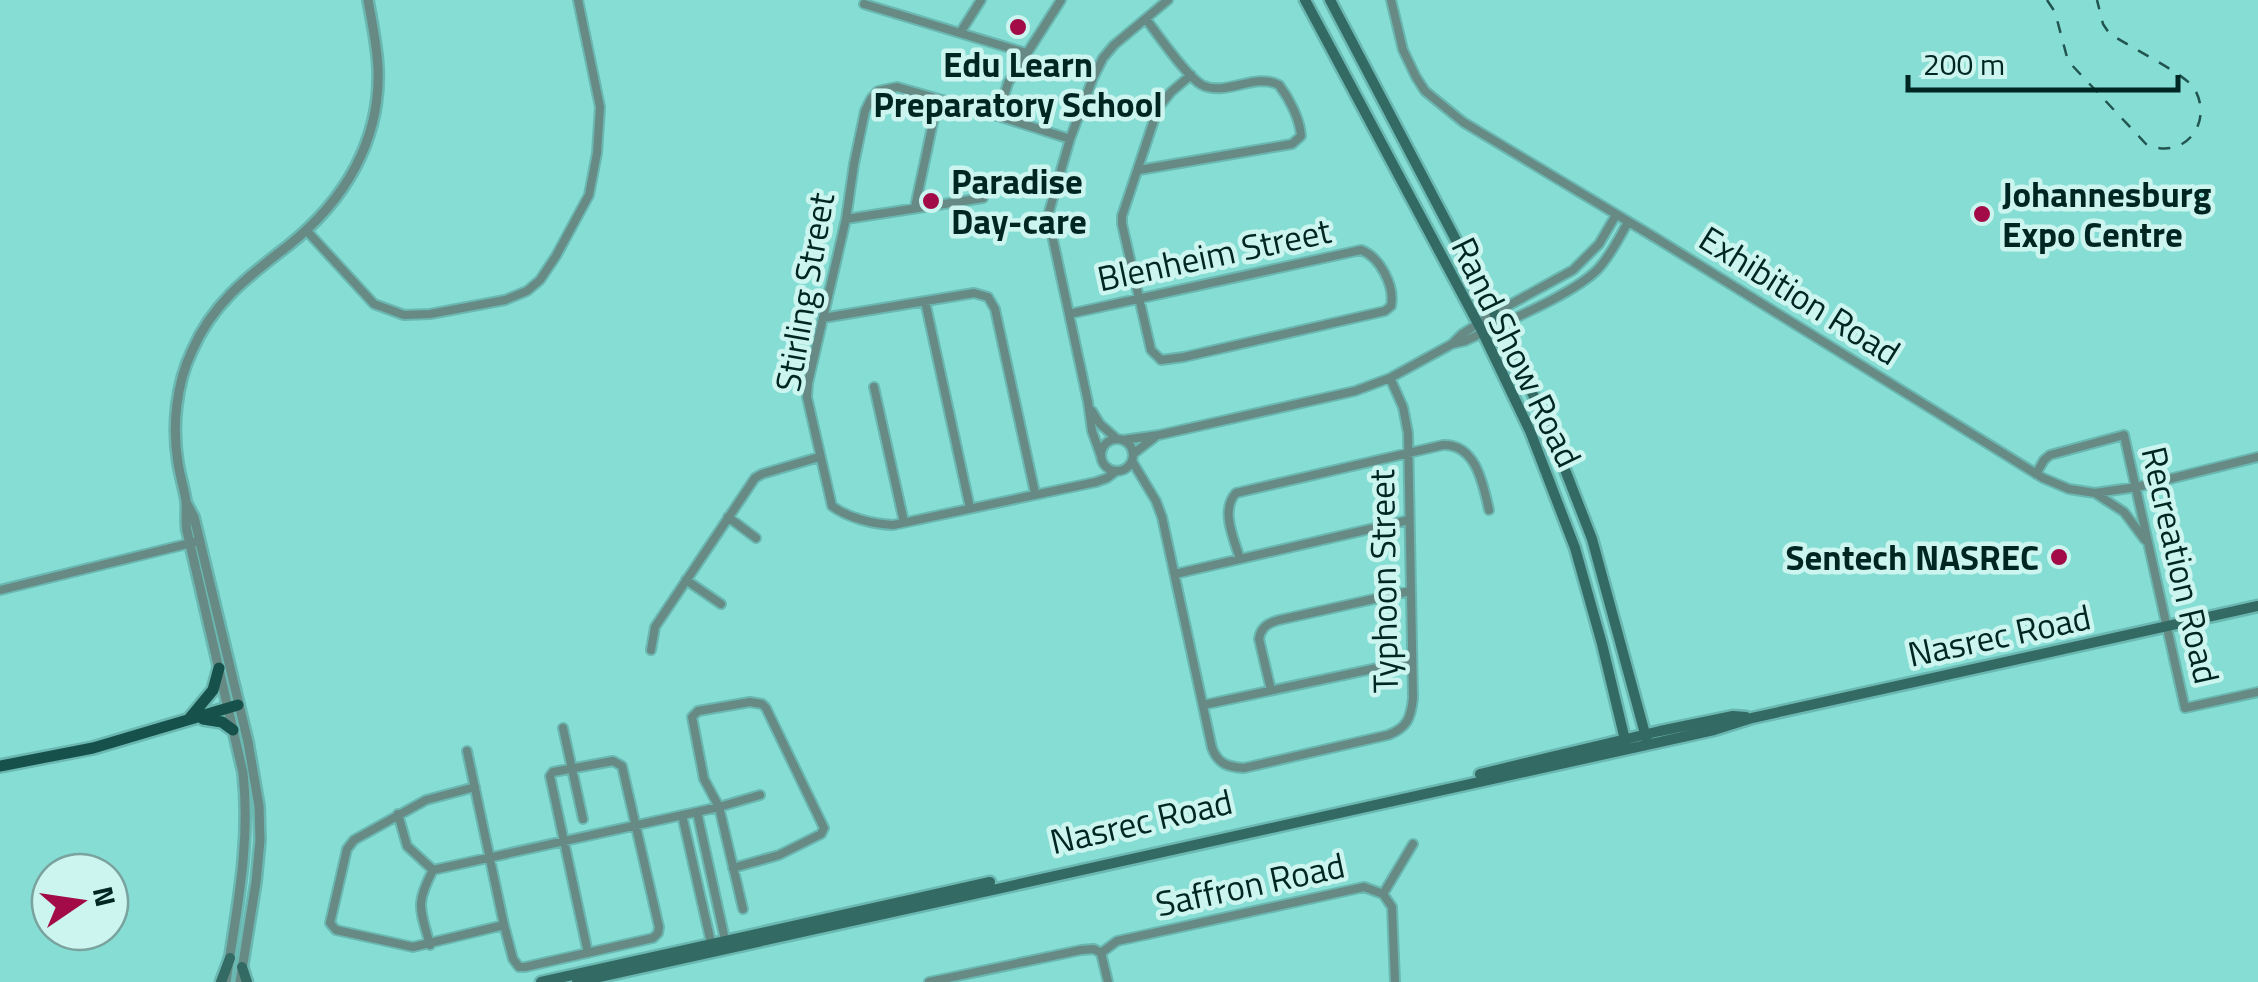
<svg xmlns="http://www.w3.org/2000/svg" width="2258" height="982" font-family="'Titillium Web',sans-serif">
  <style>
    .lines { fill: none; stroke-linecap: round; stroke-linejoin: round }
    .minor-casing { stroke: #6ab8b1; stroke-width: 12 }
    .tertiary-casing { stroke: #6ab8b1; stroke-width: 14 }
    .secondary-casing { stroke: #6ab8b1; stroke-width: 15 }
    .primary-casing { stroke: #6ab8b1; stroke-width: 16 }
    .minor { stroke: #678a85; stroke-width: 8 }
    .tertiary { stroke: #678a85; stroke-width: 9 }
    .secondary { stroke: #336a64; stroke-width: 10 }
    .primary { stroke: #17514c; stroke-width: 11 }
    .rail { stroke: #225450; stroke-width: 2.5; stroke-dasharray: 12 12; stroke-linecap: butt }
    .poi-dot { fill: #a30b48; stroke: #ccf5f0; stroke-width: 4 }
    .labels { text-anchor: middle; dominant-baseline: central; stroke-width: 9; stroke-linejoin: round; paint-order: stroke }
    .poi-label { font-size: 35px; font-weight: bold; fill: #002623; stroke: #ccf5f0; text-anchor: start }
    .street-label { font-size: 35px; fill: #002623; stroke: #ccf5f0 }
  </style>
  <rect width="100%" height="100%" fill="#85ddd4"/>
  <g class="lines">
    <g class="minor-casing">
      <path id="minor" d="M 1391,0 L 1403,50 L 1416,77 L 1425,91 L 1463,122 L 1659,240 L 2043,478 L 2069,489 L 2095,493 L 2137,487 L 2258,457
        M 864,4 L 1026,53
        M 960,33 L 981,0
        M 998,116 L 1008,83 L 1061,0
        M 1070,139 L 998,116 L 897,87 L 878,91 L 871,99 L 865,111 L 854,164 L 846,219 L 808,383 L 807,397 L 832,506 C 848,518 873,524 893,525 L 1096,482 L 1107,478 L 1116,471
        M 1139,170 L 1292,144 L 1301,136 C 1300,119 1289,98 1279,85 C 1255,72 1226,97 1202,85 C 1187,77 1158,35 1146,19
        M 915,207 L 938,99
        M 846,219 L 983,198
        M 306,230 L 374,304 L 404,315 L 430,314 L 505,300 L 527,291 L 540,280 L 556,256 L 589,195 L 597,153 L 600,107 L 578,0
        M 925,301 L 970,508
        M 1069,314 L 1361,250 C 1380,257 1395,286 1391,306 L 1385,311 L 1184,357 L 1161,360 L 1151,350 L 1122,224 L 1122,216 L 1158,108 L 1171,92 L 1191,75
        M 823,318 L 974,293 L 988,297 L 995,309 L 1035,493
        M 1452,344 L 1465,341 C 1500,324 1573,295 1598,269 C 1611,255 1619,238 1628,222
        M 874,387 L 904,522
        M 1092,411 L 1100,424 L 1117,439
        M1101 455a16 16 0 1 1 32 0a16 16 0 1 1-32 0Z
        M 1123,440 L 1159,435 L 1355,391 L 1390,378 L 1452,344 L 1462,334 L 1495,313 L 1573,270 L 1599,244 L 1616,215
        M 1133,454 L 1155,437
        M 1101,456 L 1092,431 L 1088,402 L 1049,221 L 1049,212 L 1070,139 L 1093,78 L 1103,58 L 1114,45 L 1168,0
        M 1132,461 L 1156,501 L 1162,517 L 1212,748 C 1218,764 1228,767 1244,768 L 1388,735 C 1407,728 1411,718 1413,698 L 1408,433 L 1403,407 L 1390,378
        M 2036,474 L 2044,460 L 2050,455 L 2124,435 L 2185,708 L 2258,692
        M 2095,493 L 2124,512 L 2145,540
        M 728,517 L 756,538
        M 1240,559 C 1234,539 1220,510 1236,493 L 1443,445 C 1476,444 1483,484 1489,510
        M 1175,574 L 1409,520
        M 686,580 L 721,604
        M 0,590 L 199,541
        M 651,650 L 655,627 L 755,478 L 762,474 L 819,457
        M 1271,690 L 1259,639 C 1261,627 1268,623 1279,620 L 1410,591
        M 1203,705 L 1410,661
        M 563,728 L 583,819
        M 467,751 L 504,925 L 513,959 L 519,967 L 525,967 L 653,938 L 658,933 L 659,927 L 622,766 L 613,761 L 553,772 L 550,776 L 588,953
        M 475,787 L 426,800 L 354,840 L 347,849 L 330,923 L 336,930 L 413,947 L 504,925
        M 697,812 L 726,944
        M 398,814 L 407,846 L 433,870
        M 682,815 L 712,947
        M 733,868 L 779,855 L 821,834 L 824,828 L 766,708 L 762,704 L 750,702 L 698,711 L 692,717 L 704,779 L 719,807 L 743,909
        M 433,870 L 719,807 L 760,795
        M 1383,894 L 1413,844
        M 430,945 C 420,908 415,905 433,870
        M 1101,953 L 1117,941 L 1364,887 L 1383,894 L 1392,907 L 1395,982
        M 1101,953 L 1108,982
        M 929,982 L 1081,950 L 1094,949 L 1101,953"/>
    </g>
    <g class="tertiary-casing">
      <path id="tertiary" d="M 187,504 L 194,517 L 248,742 L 259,806 L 260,840 L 256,882 L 240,982
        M 226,982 C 236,912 251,844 243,773 L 187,531 C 185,521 187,511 186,501 C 184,488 180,476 178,463 C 172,427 176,384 192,351 C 213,302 249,276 289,245 C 344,201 381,141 378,68 C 377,45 372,23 368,0"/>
    </g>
    <g class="secondary-casing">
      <path id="secondary" d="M 1305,0 L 1483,333 L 1530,431 L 1575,548 L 1602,644 L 1626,744
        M 1330,0 L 1500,324 L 1550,431 L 1592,539 L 1647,741
        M 1480,774 L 1660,731 L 1733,716 L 1746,717
        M 242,967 L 247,982
        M 221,982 L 230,958
        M 541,982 L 990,882
        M 577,982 L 1714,730 L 1752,718 L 2258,606"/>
    </g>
    <g class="primary-casing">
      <path id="primary" d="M 189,719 L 213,690 L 219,668
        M 203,719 L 222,722 L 233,730
        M 0,766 L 93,748 L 238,705"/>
    </g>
    <use href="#minor" class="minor"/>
    <use href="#tertiary" class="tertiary"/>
    <use href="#secondary" class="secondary"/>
    <use href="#primary" class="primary"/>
    <path class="rail" d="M 2047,0 L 2055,12 L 2068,61 L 2146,144 C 2183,162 2215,123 2194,88 C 2185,74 2126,45 2109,33 L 2103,24 L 2097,0"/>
  </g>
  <g class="poi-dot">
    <circle cx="1018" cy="27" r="10"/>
    <circle cx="931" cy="201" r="10"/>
    <circle cx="1982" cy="214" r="10"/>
    <circle cx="2059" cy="557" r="10"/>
  </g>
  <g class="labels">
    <g class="poi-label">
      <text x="1018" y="64" text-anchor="middle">Edu Learn<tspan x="1018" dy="40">Preparatory School</tspan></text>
      <text x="951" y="181">Paradise<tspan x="951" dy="40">Day-care</tspan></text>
      <text x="2002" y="194">Johannesburg<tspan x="2002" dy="40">Expo Centre</tspan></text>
      <text x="2039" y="557" text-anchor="end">Sentech NASREC</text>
    </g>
    <g class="street-label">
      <text transform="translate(1214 254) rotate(-12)">Blenheim Street</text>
      <text transform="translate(804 292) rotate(-80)">Stirling Street</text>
      <text transform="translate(1800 295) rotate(32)">Exhibition Road</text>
      <text transform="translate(1517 352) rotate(64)">Rand Show Road</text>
      <text transform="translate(2181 565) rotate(77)">Recreation Road</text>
      <text transform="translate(1383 581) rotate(-91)">Typhoon Street</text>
      <text transform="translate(1999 635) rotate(-12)">Nasrec Road</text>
      <text transform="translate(1141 821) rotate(-13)">Nasrec Road</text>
      <text transform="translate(1250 884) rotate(-12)">Saffron Road</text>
    </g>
  </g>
  <g transform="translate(80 902) rotate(77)"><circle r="48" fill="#ccf5f0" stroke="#7aa29e" stroke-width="2.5"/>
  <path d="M0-8L18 38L0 25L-18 38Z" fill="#a30b48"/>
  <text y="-15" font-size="28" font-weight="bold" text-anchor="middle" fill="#002623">N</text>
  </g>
  <path d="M1908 75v15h270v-15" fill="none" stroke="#002623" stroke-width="5"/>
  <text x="1923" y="75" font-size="30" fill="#002623" stroke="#ccf5f0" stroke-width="8" paint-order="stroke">200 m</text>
</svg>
